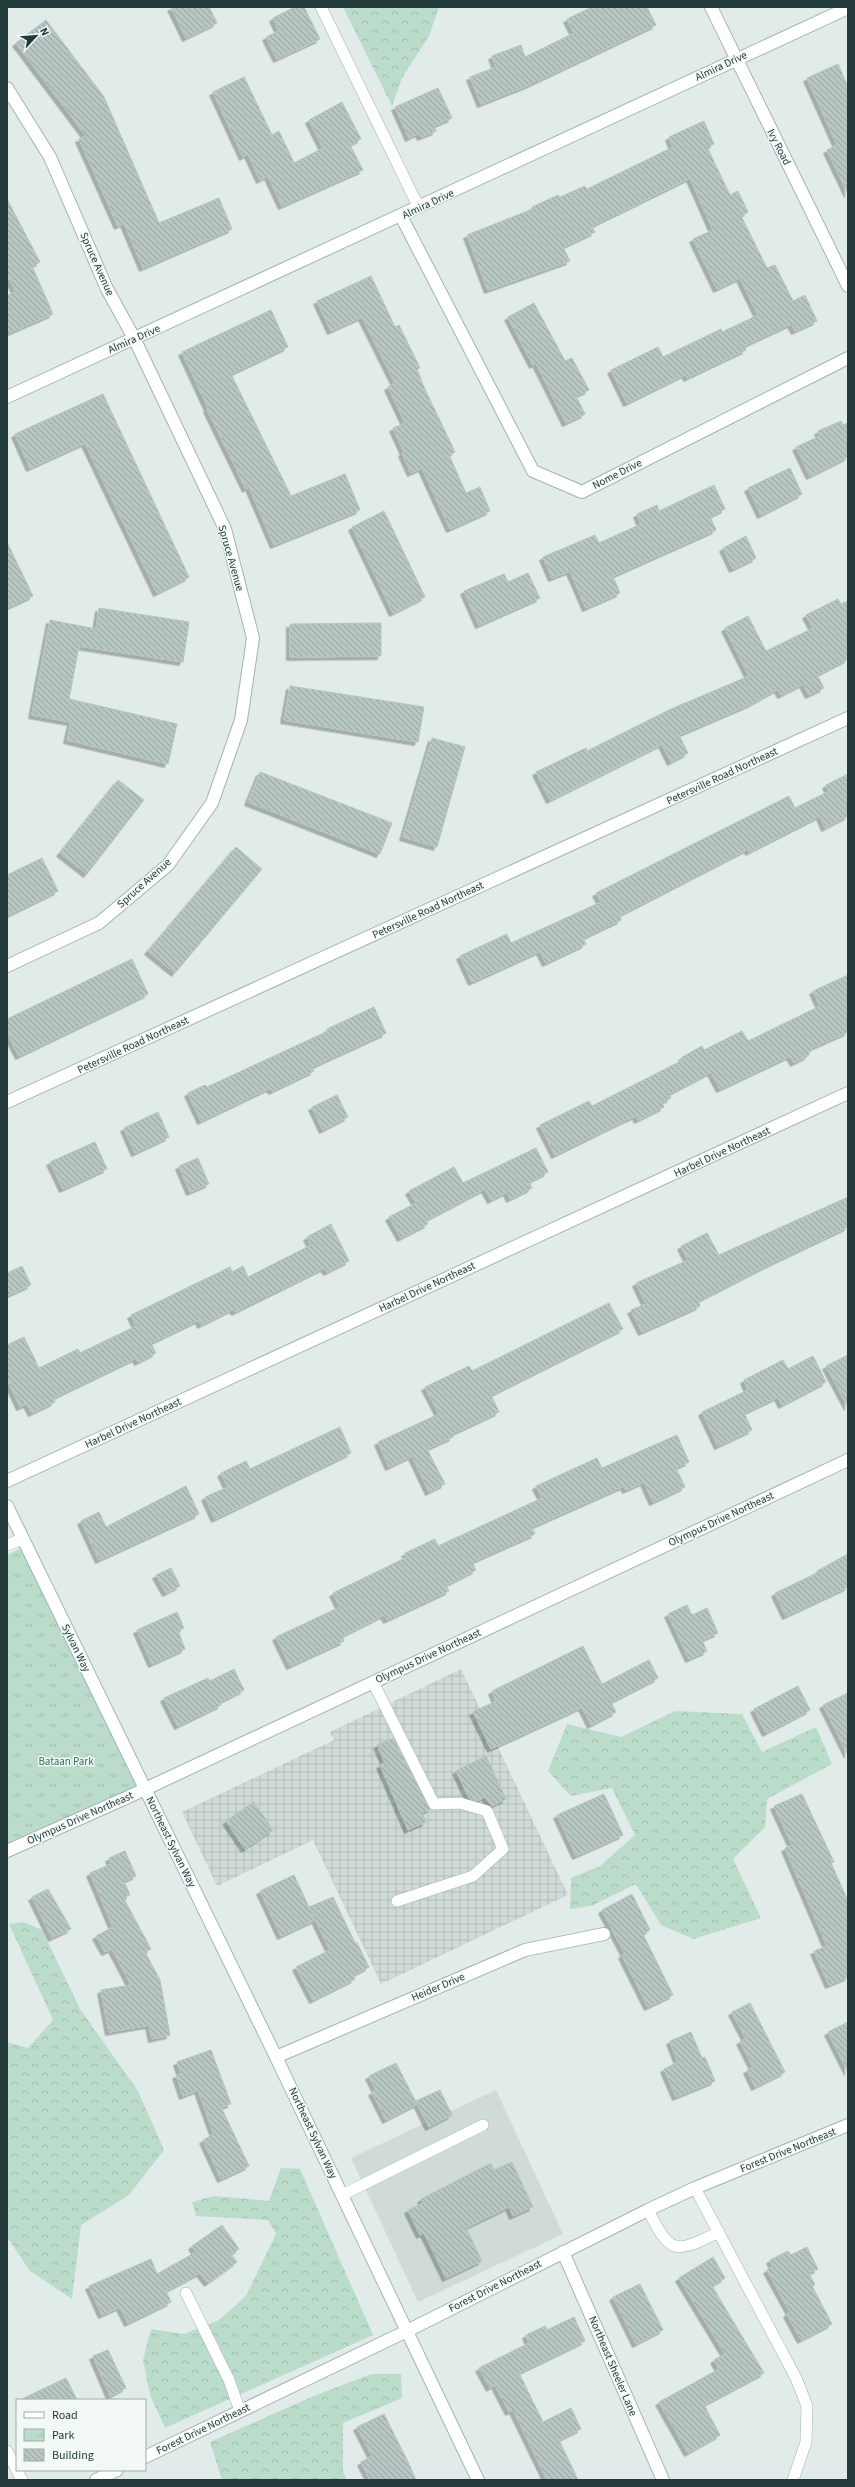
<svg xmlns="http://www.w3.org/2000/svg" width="855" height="2487" font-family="'Source Sans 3',sans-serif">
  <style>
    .built { fill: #d0dbd8 }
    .industrial { fill: url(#industrial-grid) }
    .forest { fill: url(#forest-crowns) }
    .park { fill: url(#park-tufts) }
    .building { fill: url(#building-back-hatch); stroke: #b4c5c1; filter: url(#shadow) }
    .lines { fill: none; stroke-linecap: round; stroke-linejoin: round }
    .lane-casing { stroke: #a4b3b1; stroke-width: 12 }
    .street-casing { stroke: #a4b3b1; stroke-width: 14 }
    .secondary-casing { stroke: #a0b6b3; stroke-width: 14 }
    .lane { stroke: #fff; stroke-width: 11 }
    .street { stroke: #fff; stroke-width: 12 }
    .secondary { stroke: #fff; stroke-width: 12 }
    .labels { text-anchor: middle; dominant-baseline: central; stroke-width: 3; stroke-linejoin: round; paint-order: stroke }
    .street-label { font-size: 11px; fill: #223b3a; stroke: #f2f8f6 }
    .park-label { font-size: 11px; fill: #2e7056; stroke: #f2f8f6 }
  </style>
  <defs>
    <pattern id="industrial-grid" width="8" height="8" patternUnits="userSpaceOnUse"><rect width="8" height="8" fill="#d0dbd8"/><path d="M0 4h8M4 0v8" fill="none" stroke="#b2bdba"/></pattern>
    <pattern id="forest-crowns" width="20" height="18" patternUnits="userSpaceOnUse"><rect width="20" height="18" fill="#bbdccb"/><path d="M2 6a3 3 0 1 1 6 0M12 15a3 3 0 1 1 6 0" fill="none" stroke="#a0beaf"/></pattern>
    <pattern id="park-tufts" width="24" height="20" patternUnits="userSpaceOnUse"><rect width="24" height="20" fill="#bbdccb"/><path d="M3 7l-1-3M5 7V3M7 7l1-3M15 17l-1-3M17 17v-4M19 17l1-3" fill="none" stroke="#a0beaf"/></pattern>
    <pattern id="building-back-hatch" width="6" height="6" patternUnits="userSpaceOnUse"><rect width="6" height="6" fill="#b7c6c3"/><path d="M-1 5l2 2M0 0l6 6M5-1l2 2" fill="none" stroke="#94a29f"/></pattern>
    <filter id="shadow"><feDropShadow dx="-3.5" dy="3.5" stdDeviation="0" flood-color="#0004"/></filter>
  </defs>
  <rect width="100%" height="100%" fill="#e1ebe9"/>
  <path class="built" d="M 496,2090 L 563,2234 L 418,2302 L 351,2158 Z"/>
  <path class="industrial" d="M 461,1669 L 568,1895 L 381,1984 L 313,1840 L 217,1886 L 182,1812 L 334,1740 L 330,1732 Z"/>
  <path class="forest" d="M 343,7 L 439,7 L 429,36 L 402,78 L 392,106 Z
    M 675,1711 L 742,1714 L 762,1752 L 816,1727 L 832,1764 L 767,1799 L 765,1827 L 733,1859 L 761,1918 L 693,1939 L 661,1925 L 636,1884 L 591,1906 L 570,1909 L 571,1878 L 600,1866 L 635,1835 L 612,1788 L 571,1796 L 548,1771 L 567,1724 L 621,1737 Z
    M 24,1922 L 42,1930 L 80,2009 L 138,2091 L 164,2150 L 129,2195 L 81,2225 L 72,2299 L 30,2271 L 7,2237 L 7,2042 L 28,2048 L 53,2020 L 9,1924 Z
    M 281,2168 L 300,2169 L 373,2335 L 165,2428 L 150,2395 L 143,2360 L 151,2329 L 184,2334 L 219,2320 L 246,2296 L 276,2234 L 268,2220 L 196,2216 L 192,2202 L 214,2196 L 269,2201 Z
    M 371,2374 L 401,2374 L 402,2398 L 343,2423 L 343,2472 L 347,2480 L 222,2480 L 210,2442 L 309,2398 Z"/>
  <path class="park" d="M 26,1546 L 145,1788 L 7,1851 L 7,1555 Z"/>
  <path class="building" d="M 171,7 L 209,7 L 217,23 L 186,38 Z
    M 295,7 L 304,7 L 320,39 L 277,59 L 266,37 L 279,31 L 273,18 Z
    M 592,7 L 647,7 L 656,25 L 529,85 L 481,104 L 470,77 L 496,67 L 492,56 L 521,45 L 525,57 L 574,33 L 567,19 Z
    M 46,20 L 104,97 L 159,223 L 219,198 L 232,229 L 143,268 L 124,223 L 118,226 L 79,139 L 86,136 L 16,43 Z
    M 838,64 L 848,87 L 848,194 L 827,150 L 837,145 L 807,78 Z
    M 244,77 L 272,135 L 279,131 L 294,163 L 323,148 L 309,120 L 342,102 L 361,139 L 350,145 L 363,170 L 282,206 L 268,176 L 260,180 L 248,154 L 243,157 L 213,92 Z
    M 438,88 L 452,118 L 434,126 L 436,131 L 421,137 L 419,133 L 409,138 L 395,107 Z
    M 704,121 L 714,144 L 707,147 L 730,195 L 738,191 L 748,212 L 741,216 L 767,268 L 775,265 L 793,301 L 805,295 L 817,321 L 795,331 L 791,324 L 744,346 L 746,350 L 687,378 L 686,374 L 627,403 L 611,370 L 658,347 L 663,357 L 721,329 L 722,332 L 758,315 L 740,278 L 717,289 L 693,239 L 713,230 L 690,178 L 592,226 L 595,232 L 563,247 L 570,261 L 488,290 L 467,235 L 533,209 L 532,207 L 558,195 L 560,197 L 585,186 L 587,189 L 673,147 L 669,137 Z
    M 7,199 L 40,262 L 32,266 L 53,314 L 7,334 L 7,295 L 16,292 L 7,275 Z
    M 371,276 L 395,327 L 399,325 L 420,368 L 417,369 L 423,385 L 455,452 L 449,455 L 466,493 L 480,487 L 490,511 L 450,529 L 422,468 L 411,473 L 402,453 L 404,452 L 393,428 L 405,423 L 388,387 L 395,383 L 362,317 L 331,331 L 317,301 Z
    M 534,303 L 565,361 L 572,358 L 589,390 L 576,396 L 585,414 L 566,423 L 536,363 L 533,365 L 508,317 Z
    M 271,310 L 288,347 L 231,374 L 291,496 L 345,474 L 360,510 L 274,545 L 249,487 L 246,489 L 207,409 L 208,408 L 182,352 Z
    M 103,394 L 189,577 L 157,593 L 85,443 L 30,468 L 15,434 Z
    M 841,421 L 843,425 L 848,423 L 848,457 L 810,476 L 796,447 L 820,436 L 818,431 Z
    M 790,468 L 802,494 L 761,515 L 748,488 Z
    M 714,485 L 725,509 L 710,517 L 716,530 L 613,576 L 620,593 L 586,608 L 570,571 L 552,578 L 543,557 L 595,535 L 599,543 L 641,524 L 637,514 L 657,505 L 659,511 Z
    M 384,511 L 425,597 L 393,613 L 352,527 Z
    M 746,536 L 756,558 L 733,569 L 723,548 Z
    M 7,542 L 33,596 L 7,608 Z
    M 528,573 L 540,598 L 479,625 L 464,591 L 504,574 L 508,582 Z
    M 838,599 L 841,604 L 848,601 L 848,659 L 817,675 L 824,688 L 809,695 L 803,684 L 781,695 L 778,689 L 751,704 L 679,735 L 688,753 L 671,762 L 662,744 L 550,800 L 536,772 L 586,748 L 587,751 L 671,709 L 749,676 L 725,628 L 748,616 L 766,651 L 813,628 L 806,615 Z
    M 99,608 L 189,622 L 183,662 L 79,646 L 69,699 L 177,724 L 168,764 L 67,740 L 71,722 L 32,715 L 50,620 L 96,629 Z
    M 381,623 L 381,656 L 290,657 L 290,624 Z
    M 290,686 L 424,707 L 418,742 L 284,720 Z
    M 432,738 L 465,747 L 437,847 L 403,837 Z
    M 260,772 L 392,823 L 380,854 L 248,802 Z
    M 848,774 L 848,816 L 825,828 L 820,816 L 749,852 L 748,849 L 620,915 L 621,920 L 583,938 L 586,944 L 546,963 L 540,951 L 472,982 L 460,956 L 507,934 L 511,943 L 601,902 L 596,893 L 789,796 L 795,808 L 829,791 L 826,785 Z
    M 118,780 L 144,800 L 87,874 L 60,853 Z
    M 236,847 L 262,869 L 175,973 L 148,951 Z
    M 42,858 L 58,891 L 7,916 L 7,875 Z
    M 132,959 L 148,994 L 19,1056 L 7,1032 L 7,1019 Z
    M 848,975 L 848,1032 L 812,1048 L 808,1056 L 794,1063 L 790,1056 L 720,1089 L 711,1072 L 669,1094 L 671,1098 L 662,1103 L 664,1107 L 638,1120 L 636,1116 L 626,1120 L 555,1155 L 540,1125 L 589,1101 L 592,1106 L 683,1060 L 682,1057 L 702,1046 L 704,1050 L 742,1031 L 748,1041 L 820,1006 L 813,991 Z
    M 374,1007 L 386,1033 L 312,1067 L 314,1071 L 272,1091 L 270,1088 L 201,1121 L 188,1093 L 205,1085 L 207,1087 L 328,1031 L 327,1029 Z
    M 337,1095 L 348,1117 L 323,1130 L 312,1107 Z
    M 158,1112 L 169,1137 L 135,1153 L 124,1128 Z
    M 95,1142 L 107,1169 L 63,1189 L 50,1162 Z
    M 536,1148 L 548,1172 L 529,1182 L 532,1188 L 510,1199 L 507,1192 L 491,1200 L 485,1189 L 426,1220 L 428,1224 L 401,1238 L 389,1217 L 416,1203 L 409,1191 L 454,1167 L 463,1183 Z
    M 198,1158 L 209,1184 L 190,1192 L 179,1166 Z
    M 848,1197 L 848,1227 L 768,1265 L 698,1301 L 700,1306 L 642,1332 L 631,1310 L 646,1304 L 636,1283 L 688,1260 L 681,1246 L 707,1233 L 719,1255 Z
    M 331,1224 L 349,1261 L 327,1272 L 324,1268 L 235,1312 L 233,1309 L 201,1325 L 199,1320 L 151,1343 L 156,1353 L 138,1362 L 136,1358 L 53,1398 L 55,1402 L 32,1413 L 27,1404 L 20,1407 L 7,1379 L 7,1345 L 24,1337 L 39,1368 L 78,1349 L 80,1353 L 136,1326 L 131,1315 L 230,1267 L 232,1272 L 243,1266 L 248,1277 L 311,1245 L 307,1237 Z
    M 22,1266 L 31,1285 L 7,1296 L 7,1273 Z
    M 609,1303 L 623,1329 L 491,1395 L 499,1412 L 452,1434 L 453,1437 L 427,1449 L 445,1484 L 429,1492 L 412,1456 L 389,1467 L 378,1442 L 439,1414 L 425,1387 L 469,1366 L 472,1371 Z
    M 848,1355 L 848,1407 L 826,1366 Z
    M 813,1356 L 826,1382 L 782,1405 L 778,1397 L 744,1413 L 752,1430 L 718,1446 L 702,1412 L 748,1390 L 744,1380 L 783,1360 L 788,1369 Z
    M 340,1427 L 351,1453 L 215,1519 L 205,1497 L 228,1487 L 221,1473 L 246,1461 L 250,1469 Z
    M 677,1435 L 689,1462 L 676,1468 L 685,1487 L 653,1502 L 644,1482 L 626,1490 L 624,1486 L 532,1527 L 535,1534 L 472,1562 L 476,1570 L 446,1585 L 449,1591 L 387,1620 L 384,1615 L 342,1636 L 344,1641 L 290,1666 L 276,1637 L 340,1607 L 333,1593 L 407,1557 L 405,1553 L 435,1539 L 438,1546 L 542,1498 L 536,1486 L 597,1458 L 602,1468 Z
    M 186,1486 L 199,1514 L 99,1560 L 81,1521 L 99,1512 L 106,1527 Z
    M 848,1554 L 848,1587 L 786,1616 L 775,1593 L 817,1573 L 817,1571 Z
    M 171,1568 L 180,1586 L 166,1593 L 156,1575 Z
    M 687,1605 L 692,1615 L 707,1608 L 718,1633 L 702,1640 L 707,1651 L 689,1659 L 668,1614 Z
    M 177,1612 L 184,1628 L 178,1631 L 185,1649 L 152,1664 L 137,1630 Z
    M 583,1646 L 602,1684 L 649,1660 L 658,1678 L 611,1702 L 616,1712 L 591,1725 L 582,1707 L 491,1749 L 473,1712 L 496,1701 L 492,1691 Z
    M 234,1669 L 244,1690 L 220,1702 L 221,1705 L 178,1726 L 164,1698 L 208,1678 L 210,1681 Z
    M 798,1686 L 810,1710 L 766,1733 L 754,1709 Z
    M 848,1693 L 848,1755 L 823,1705 Z
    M 393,1738 L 430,1809 L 422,1813 L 426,1822 L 408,1830 L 380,1765 L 385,1763 L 377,1745 Z
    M 486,1756 L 506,1799 L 492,1806 L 485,1797 L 477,1801 L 469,1798 L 456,1771 Z
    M 604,1794 L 623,1835 L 576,1856 L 557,1815 Z
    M 802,1794 L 834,1862 L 831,1863 L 848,1901 L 848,1977 L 829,1985 L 814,1951 L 827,1946 L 785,1848 L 792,1845 L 774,1806 Z
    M 254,1802 L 273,1830 L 245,1849 L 226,1821 Z
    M 125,1851 L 136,1876 L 124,1881 L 130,1895 L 123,1897 L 151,1949 L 145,1952 L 160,1980 L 170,2035 L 152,2039 L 149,2025 L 109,2032 L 101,1990 L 131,1985 L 112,1949 L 105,1952 L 96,1936 L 113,1927 L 90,1873 L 111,1864 L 109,1858 Z
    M 294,1875 L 315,1920 L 281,1936 L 260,1891 Z
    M 48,1889 L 71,1929 L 52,1938 L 32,1897 Z
    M 632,1894 L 650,1930 L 643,1934 L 673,1995 L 648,2007 L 622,1955 L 625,1954 L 602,1910 Z
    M 333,1897 L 355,1943 L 357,1943 L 369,1967 L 353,1975 L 355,1979 L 313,2000 L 296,1967 L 330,1950 L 309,1907 Z
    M 750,2003 L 785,2072 L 755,2087 L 747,2070 L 753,2067 L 740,2041 L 746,2039 L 732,2012 Z
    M 848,2022 L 848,2072 L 828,2032 Z
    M 691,2032 L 702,2058 L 705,2057 L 715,2081 L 676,2097 L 664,2069 L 678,2062 L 670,2041 Z
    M 211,2050 L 231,2104 L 221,2107 L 249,2166 L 221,2179 L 203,2140 L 214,2134 L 198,2090 L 183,2096 L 176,2075 L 181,2074 L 177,2062 Z
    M 396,2063 L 417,2104 L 386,2120 L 372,2092 L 376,2090 L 369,2076 Z
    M 440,2090 L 452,2115 L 429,2127 L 416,2101 Z
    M 512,2162 L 533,2207 L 513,2216 L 509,2207 L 466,2228 L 482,2261 L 446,2278 L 424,2233 L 420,2235 L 408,2210 L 423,2203 L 421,2199 L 489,2164 L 491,2164 L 494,2170 Z
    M 222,2225 L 239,2249 L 231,2254 L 237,2262 L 208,2283 L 200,2273 L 166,2291 L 171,2302 L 128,2323 L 120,2307 L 102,2315 L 89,2286 L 151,2259 L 157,2274 L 196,2252 L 192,2246 Z
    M 807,2247 L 818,2269 L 809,2273 L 815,2285 L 812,2286 L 832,2324 L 801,2340 L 787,2314 L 790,2312 L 767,2270 L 773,2266 L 770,2260 L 788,2251 L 791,2255 Z
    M 713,2257 L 725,2278 L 712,2286 L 764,2373 L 704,2405 L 720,2435 L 688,2453 L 659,2402 L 719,2369 L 714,2360 L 725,2354 L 679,2278 Z
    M 640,2284 L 663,2330 L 636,2344 L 613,2297 Z
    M 574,2317 L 585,2341 L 519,2373 L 543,2422 L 571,2408 L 581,2429 L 559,2440 L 578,2480 L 547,2480 L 513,2410 L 509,2412 L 495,2385 L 490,2388 L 479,2368 L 529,2343 L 526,2335 L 545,2326 L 547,2330 Z
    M 108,2350 L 126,2388 L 110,2396 L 93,2356 Z
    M 66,2378 L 77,2400 L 20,2400 Z
    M 384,2414 L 409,2464 L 416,2480 L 370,2480 L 361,2462 L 372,2456 L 357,2427 Z"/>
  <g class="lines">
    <g class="lane-casing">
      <path id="lane" d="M 321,7 L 419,208
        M 7,1545 L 23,1539
        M 373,1682 L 434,1804 L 460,1803 L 487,1811 L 503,1849 L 473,1876 L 397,1901
        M 695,2188 L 796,2378 L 807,2406 L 806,2442 L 793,2480
        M 342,2195 L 483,2125
        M 648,2210 C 671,2255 674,2254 719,2232
        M 186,2293 L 229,2380 L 240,2411
        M 7,2451 L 22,2480"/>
    </g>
    <g class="street-casing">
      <path id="street" d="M 711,7 L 848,286
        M 7,88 L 50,157 L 107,289 L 134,338 L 225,529 L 253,638 L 241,720 L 212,803 L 168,865 L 99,923 L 7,966
        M 401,216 L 533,471 L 582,492 L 848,358
        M 7,1102 L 848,718
        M 7,1481 L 848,1093
        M 7,1851 L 128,1797 L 848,1460
        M 276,2057 L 525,1950 L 604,1934
        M 563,2252 L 663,2480
        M 145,2457 L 407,2331 L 648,2210 L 695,2188 L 848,2125
        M 96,2480 L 117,2470"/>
    </g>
    <g class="secondary-casing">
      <path id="secondary" d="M 7,397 L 848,8
        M 7,1506 L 276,2057 L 478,2480"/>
    </g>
    <use href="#lane" class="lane"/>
    <use href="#street" class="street"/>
    <use href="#secondary" class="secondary"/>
  </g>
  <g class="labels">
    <g class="street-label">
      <text transform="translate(721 66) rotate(-25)">Almira Drive</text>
      <text transform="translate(779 147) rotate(63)">Ivy Road</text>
      <text transform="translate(428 204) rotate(-25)">Almira Drive</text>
      <text transform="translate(97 264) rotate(66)">Spruce Avenue</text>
      <text transform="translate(134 339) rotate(-24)">Almira Drive</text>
      <text transform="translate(617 474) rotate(-27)">Nome Drive</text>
      <text transform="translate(231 558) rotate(74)">Spruce Avenue</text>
      <text transform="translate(722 776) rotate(-25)">Petersville Road Northeast</text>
      <text transform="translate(144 883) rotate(-42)">Spruce Avenue</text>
      <text transform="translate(428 910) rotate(-25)">Petersville Road Northeast</text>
      <text transform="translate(133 1045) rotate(-25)">Petersville Road Northeast</text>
      <text transform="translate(722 1152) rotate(-25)">Harbel Drive Northeast</text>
      <text transform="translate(427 1287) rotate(-25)">Harbel Drive Northeast</text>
      <text transform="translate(133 1423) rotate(-25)">Harbel Drive Northeast</text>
      <text transform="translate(721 1519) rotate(-25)">Olympus Drive Northeast</text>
      <text transform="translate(76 1648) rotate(64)">Sylvan Way</text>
      <text transform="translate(428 1656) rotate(-25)">Olympus Drive Northeast</text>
      <text transform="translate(80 1818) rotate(-24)">Olympus Drive Northeast</text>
      <text transform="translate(171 1842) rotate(64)">Northeast Sylvan Way</text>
      <text transform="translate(438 1987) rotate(-23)">Heider Drive</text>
      <text transform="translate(313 2133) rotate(65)">Northeast Sylvan Way</text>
      <text transform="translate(788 2150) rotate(-22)">Forest Drive Northeast</text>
      <text transform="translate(495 2286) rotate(-27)">Forest Drive Northeast</text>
      <text transform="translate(613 2366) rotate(67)">Northeast Sheeler Lane</text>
      <text transform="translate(203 2429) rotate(-26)">Forest Drive Northeast</text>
    </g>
    <g class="park-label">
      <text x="66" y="1761">Bataan Park</text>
    </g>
  </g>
  <rect width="855" height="2487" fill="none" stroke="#223b3a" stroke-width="16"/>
  <rect x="16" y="2399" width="130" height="72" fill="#f2f8f6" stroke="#9facab"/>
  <rect x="24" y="2412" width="20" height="6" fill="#ffffff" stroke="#9facab"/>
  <text x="52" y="2419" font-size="12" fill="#223b3a">Road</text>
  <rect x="24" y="2429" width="20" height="12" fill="url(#park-tufts)" stroke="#9facab"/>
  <text x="52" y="2439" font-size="12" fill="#223b3a">Park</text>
  <rect x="24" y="2449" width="20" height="12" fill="url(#building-back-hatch)" stroke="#9facab"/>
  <text x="52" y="2459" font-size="12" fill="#223b3a">Building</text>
  <g transform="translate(36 36) rotate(64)" stroke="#f2f8f6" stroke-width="3" paint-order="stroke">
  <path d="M0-3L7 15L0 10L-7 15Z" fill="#223b3a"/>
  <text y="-6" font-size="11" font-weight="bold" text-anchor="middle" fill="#223b3a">N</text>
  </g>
</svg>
